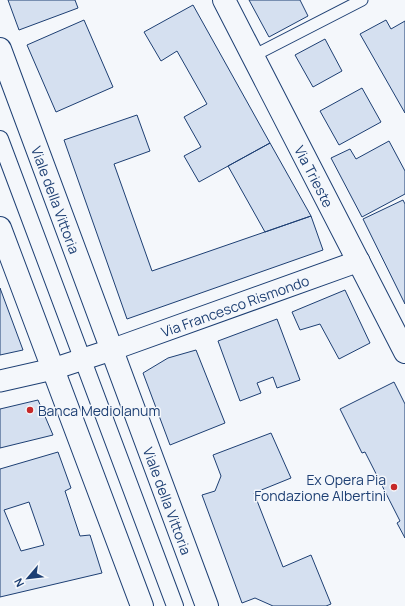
<svg xmlns="http://www.w3.org/2000/svg" width="405" height="606" font-family="Manrope,sans-serif">
  <style>
    .building { fill: #d5e0f0; stroke: #1d3f73; fill-rule: evenodd }
    .lines { fill: none; stroke-linecap: round; stroke-linejoin: round }
    .service-casing { stroke: #1d3f73; stroke-width: 13 }
    .pedestrian-casing { stroke: #1d3f73; stroke-width: 18 }
    .minor-casing { stroke: #1d3f73; stroke-width: 23 }
    .tertiary-casing { stroke: #1d3f73; stroke-width: 24 }
    .service { stroke: #f4f7fb; stroke-width: 11 }
    .pedestrian { stroke: #f4f7fb; stroke-width: 16 }
    .minor { stroke: #f4f7fb; stroke-width: 21 }
    .tertiary { stroke: #f4f7fb; stroke-width: 22 }
    .poi-dot { fill: #c62828; stroke: #f4f7fb; stroke-width: 1.5 }
    .labels { text-anchor: middle; dominant-baseline: central; stroke-width: 3; stroke-linejoin: round; paint-order: stroke }
    .street-label { font-size: 14px; fill: #1d3f73; stroke: #f4f7fb }
    .poi-label { font-size: 14px; fill: #1d3f73; stroke: #f4f7fb; text-anchor: start }
  </style>
  <rect width="100%" height="100%" fill="#f4f7fb"/>
  <path class="building" d="M 8,0 L 75,0 L 78,8 L 19,30 Z
    M 249,0 L 300,0 L 308,16 L 269,37 Z
    M 193,5 L 270,143 L 199,182 L 184,156 L 201,147 L 184,117 L 207,104 L 177,51 L 161,61 L 144,32 Z
    M 84,20 L 113,87 L 56,112 L 27,45 Z
    M 386,20 L 391,29 L 405,21 L 405,113 L 360,34 Z
    M 325,39 L 342,71 L 313,87 L 295,55 Z
    M 362,88 L 381,122 L 339,145 L 320,111 Z
    M 137,115 L 150,151 L 114,164 L 152,271 L 311,216 L 323,250 L 127,319 L 64,140 Z
    M 389,141 L 405,171 L 405,194 L 362,217 L 331,158 L 350,149 L 356,159 Z
    M 270,143 L 311,216 L 265,232 L 228,166 Z
    M 403,200 L 405,204 L 405,304 L 363,219 Z
    M 0,288 L 23,350 L 0,355 Z
    M 345,290 L 370,343 L 339,359 L 320,324 L 300,330 L 292,312 Z
    M 277,319 L 300,380 L 277,388 L 273,377 L 257,383 L 261,393 L 240,401 L 218,341 Z
    M 196,350 L 225,423 L 170,445 L 143,373 L 168,358 Z
    M 394,382 L 405,404 L 405,538 L 397,523 L 400,521 L 365,452 L 362,453 L 340,409 Z
    M 38,400 L 53,435 L 0,448 L 0,409 Z
    M 271,433 L 291,478 L 254,493 L 283,567 L 311,555 L 331,604 L 326,606 L 273,606 L 255,598 L 242,603 L 202,495 L 215,491 L 221,476 L 213,455 Z
    M 58,452 L 71,488 L 65,491 L 80,536 L 90,535 L 102,573 L 0,597 L 0,469 ZM 29,502 L 44,545 L 21,551 L 4,510 Z"/>
  <g class="lines">
    <g class="service-casing">
      <path id="service" d="M 253,56 L 362,0"/>
    </g>
    <g class="pedestrian-casing">
      <path id="pedestrian" d="M 0,139 L 175,606"/>
    </g>
    <g class="minor-casing">
      <g id="minor">
        <path id="s1" d="M 0,381 L 53,369 L 111,350 L 359,261"/>
      </g>
    </g>
    <g class="tertiary-casing">
      <g id="tertiary">
        <path id="s2" d="M 224,0 L 405,352"/>
        <path id="s3" d="M 0,49 L 207,606"/>
        <path d="M 0,228 L 142,606"/>
      </g>
    </g>
    <use href="#service" class="service"/>
    <use href="#pedestrian" class="pedestrian"/>
    <use href="#minor" class="minor"/>
    <use href="#tertiary" class="tertiary"/>
  </g>
  <g class="poi-dot">
    <circle cx="30" cy="410" r="4"/>
    <circle cx="394" cy="487" r="4"/>
  </g>
  <g class="labels">
    <g class="street-label">
      <text stroke="none"><textPath href="#s2" startOffset="198">Via Trieste</textPath></text>
      <text stroke="none"><textPath href="#s3" startOffset="161">Viale della Vittoria</textPath></text>
      <text stroke="none"><textPath href="#s1" startOffset="247">Via Francesco Rismondo</textPath></text>
      <text stroke="none"><textPath href="#s3" startOffset="482">Viale della Vittoria</textPath></text>
    </g>
    <g class="poi-label">
      <text x="38" y="410">Banca Mediolanum</text>
      <text x="386" y="479" text-anchor="end">Ex Opera Pia<tspan x="386" dy="16">Fondazione Albertini</tspan></text>
    </g>
  </g>
  <g transform="translate(28 578) rotate(242)" stroke="#f4f7fb" stroke-width="3" paint-order="stroke">
  <path d="M0-3L7 15L0 10L-7 15Z" fill="#1d3f73"/>
  <text y="-6" font-size="11" font-weight="bold" text-anchor="middle" fill="#1d3f73">N</text>
  </g>
</svg>
